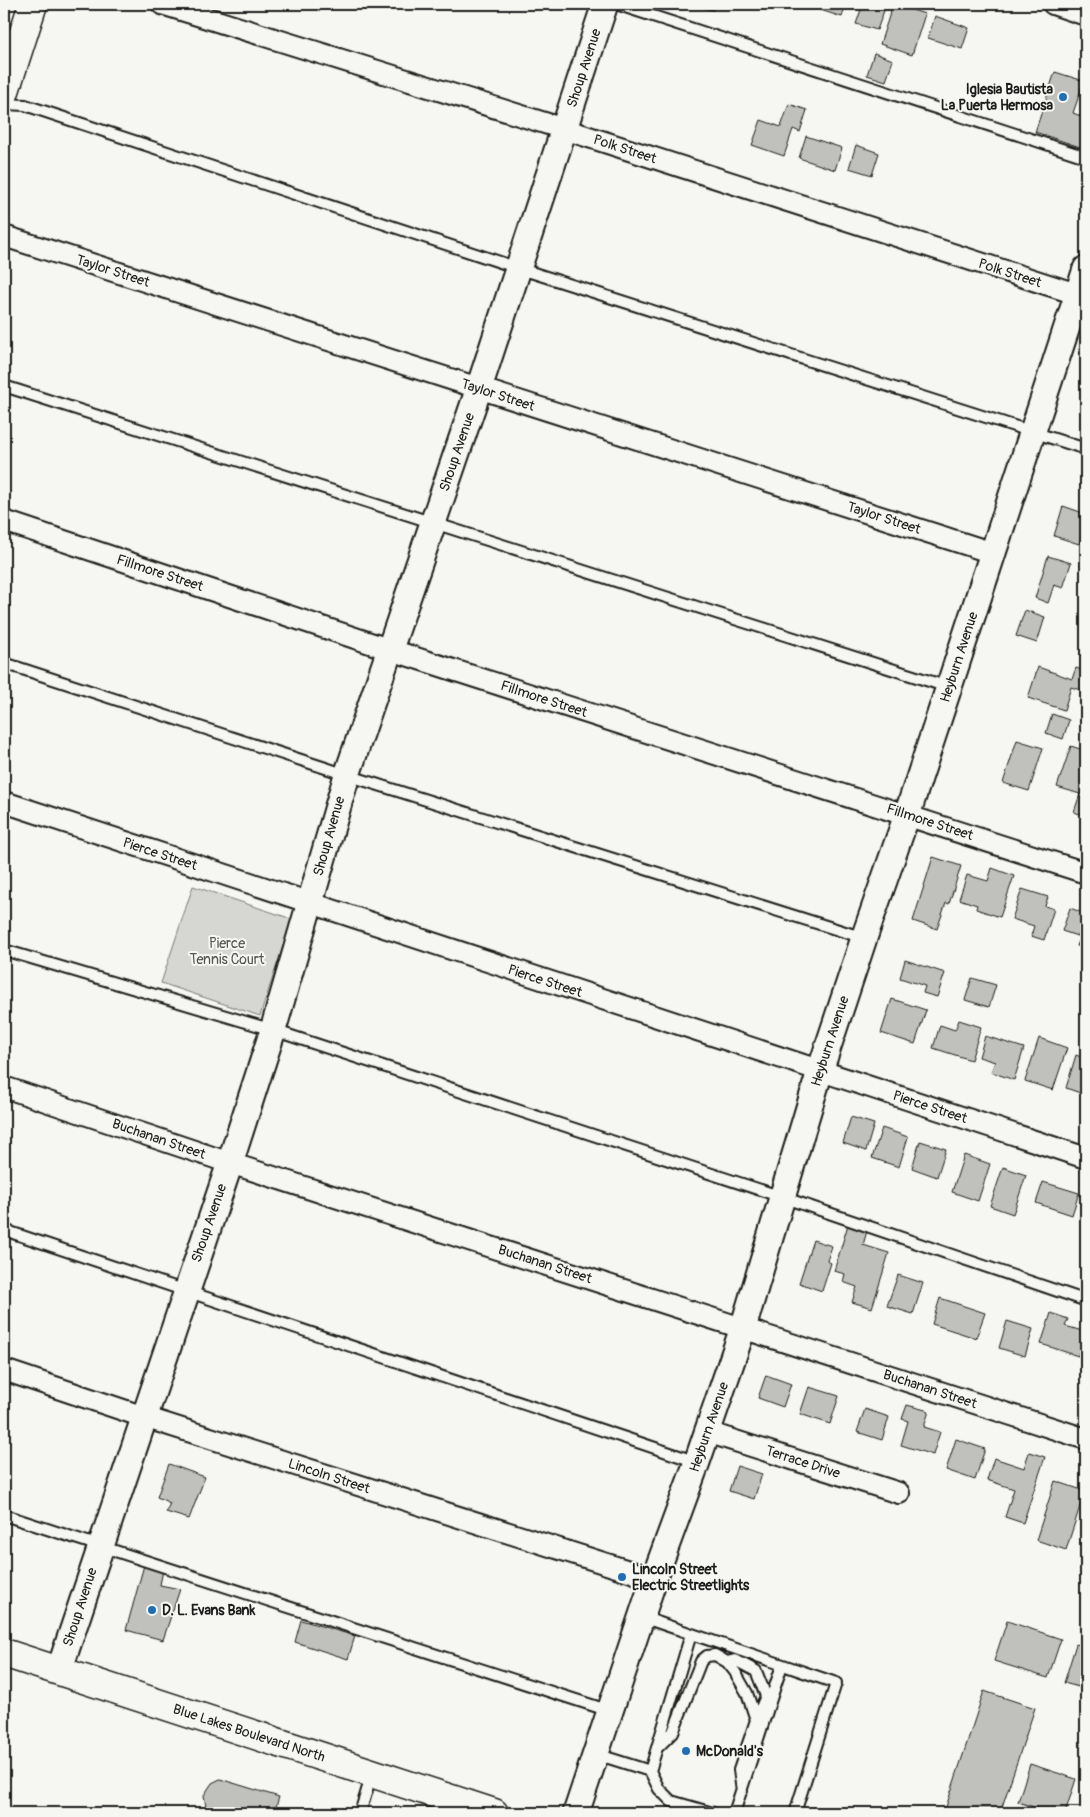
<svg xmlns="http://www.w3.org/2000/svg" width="1090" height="1817" font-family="Pangolin,sans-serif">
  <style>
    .green { fill: #d6d6d2; stroke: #797977 }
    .building { fill: #c0c0bd; stroke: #1c1c1c }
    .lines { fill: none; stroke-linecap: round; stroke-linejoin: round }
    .service-casing { stroke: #1c1c1c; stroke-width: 14 }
    .minor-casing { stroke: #1c1c1c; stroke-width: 24 }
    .tertiary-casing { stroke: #1c1c1c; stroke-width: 29 }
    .primary-casing { stroke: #1c1c1c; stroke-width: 31 }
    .service { stroke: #f6f6f2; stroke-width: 10 }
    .minor { stroke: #f6f6f2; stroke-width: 20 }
    .tertiary { stroke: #f6f6f2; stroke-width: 25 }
    .primary { stroke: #f6f6f2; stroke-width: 28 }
    .poi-dot { fill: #1f6fb2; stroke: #f6f6f2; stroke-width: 2 }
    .labels { text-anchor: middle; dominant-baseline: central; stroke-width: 4; stroke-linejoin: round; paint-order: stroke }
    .street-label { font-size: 14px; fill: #1c1c1c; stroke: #f6f6f2 }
    .poi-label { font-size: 14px; font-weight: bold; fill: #1c1c1c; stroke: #f6f6f2; text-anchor: start }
    .park-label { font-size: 14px; fill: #545453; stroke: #f6f6f2 }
  </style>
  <rect width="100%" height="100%" fill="#f6f6f2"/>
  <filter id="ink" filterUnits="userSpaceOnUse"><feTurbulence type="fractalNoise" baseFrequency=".02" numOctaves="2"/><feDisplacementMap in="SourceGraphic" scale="10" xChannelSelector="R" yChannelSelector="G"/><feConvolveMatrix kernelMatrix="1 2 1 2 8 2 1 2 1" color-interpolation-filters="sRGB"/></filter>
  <g filter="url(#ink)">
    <path class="green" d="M 193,886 L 292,919 L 260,1016 L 161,983 Z"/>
    <path class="building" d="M 698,4 L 715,4 L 713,10 L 697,7 Z
      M 809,4 L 846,4 L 842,17 L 808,6 Z
      M 863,4 L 886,5 L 877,30 L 856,24 Z
      M 893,4 L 925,14 L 912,55 L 880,44 Z
      M 935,16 L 969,28 L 962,49 L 928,38 Z
      M 874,53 L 893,60 L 886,81 L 867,75 Z
      M 1055,72 L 1084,81 L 1073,113 L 1086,118 L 1086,149 L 1035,132 Z
      M 789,104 L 807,110 L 800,132 L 793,129 L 784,156 L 752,145 L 761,120 L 781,127 Z
      M 806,136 L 842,148 L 835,170 L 799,158 Z
      M 856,145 L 879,153 L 872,175 L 849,168 Z
      M 1063,506 L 1086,514 L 1086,523 L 1079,544 L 1054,536 Z
      M 1048,556 L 1071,563 L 1063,588 L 1054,585 L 1048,603 L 1035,598 Z
      M 1025,610 L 1045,617 L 1037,643 L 1016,636 Z
      M 1038,667 L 1072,679 L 1076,668 L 1086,671 L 1086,692 L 1071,687 L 1064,710 L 1028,698 Z
      M 1052,714 L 1069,720 L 1063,739 L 1046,733 Z
      M 1017,740 L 1043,748 L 1029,791 L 1003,783 Z
      M 1071,746 L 1086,751 L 1086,816 L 1074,812 L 1080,794 L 1057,787 Z
      M 933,857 L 961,866 L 949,904 L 946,903 L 937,929 L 913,921 Z
      M 992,868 L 1014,876 L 1000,917 L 976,909 L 977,905 L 959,899 L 967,875 L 988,881 Z
      M 1022,889 L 1048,897 L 1045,906 L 1054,909 L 1044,940 L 1031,936 L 1034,926 L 1012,919 Z
      M 1070,908 L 1086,914 L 1086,949 L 1077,946 L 1080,937 L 1062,931 Z
      M 905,960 L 945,973 L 937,997 L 923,993 L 925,986 L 900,978 Z
      M 972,978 L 996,985 L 989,1007 L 965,1000 Z
      M 892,999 L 926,1010 L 915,1044 L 881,1033 Z
      M 959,1020 L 981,1027 L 971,1060 L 933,1048 L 940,1025 L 955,1030 Z
      M 985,1036 L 1024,1048 L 1014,1080 L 991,1072 L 995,1062 L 979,1057 Z
      M 1039,1038 L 1067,1048 L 1053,1090 L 1025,1081 Z
      M 1076,1055 L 1086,1059 L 1086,1095 L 1066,1088 Z
      M 851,1117 L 874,1124 L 866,1151 L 843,1143 Z
      M 882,1128 L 908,1137 L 899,1167 L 872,1158 Z
      M 920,1141 L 946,1149 L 937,1177 L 912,1168 Z
      M 964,1155 L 990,1164 L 978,1201 L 952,1192 Z
      M 1003,1167 L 1026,1175 L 1013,1214 L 990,1206 Z
      M 1043,1182 L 1079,1193 L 1072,1215 L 1036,1203 Z
      M 850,1218 L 869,1224 L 863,1245 L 889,1253 L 872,1308 L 852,1302 L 857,1287 L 843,1282 L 845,1274 L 834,1271 Z
      M 813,1240 L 832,1246 L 827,1261 L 831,1263 L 822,1291 L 799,1283 Z
      M 898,1275 L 923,1283 L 913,1314 L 887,1306 Z
      M 940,1298 L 985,1313 L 976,1338 L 932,1324 Z
      M 1051,1313 L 1068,1319 L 1065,1326 L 1086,1332 L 1078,1356 L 1041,1344 Z
      M 1007,1321 L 1033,1329 L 1025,1356 L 999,1348 Z
      M 766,1375 L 791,1384 L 783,1407 L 758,1398 Z
      M 809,1387 L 839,1396 L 830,1424 L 800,1414 Z
      M 907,1405 L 929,1411 L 924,1427 L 940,1432 L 933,1455 L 901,1445 L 908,1421 L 902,1419 Z
      M 865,1409 L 889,1417 L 882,1440 L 857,1432 Z
      M 956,1439 L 985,1449 L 975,1480 L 946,1470 Z
      M 1029,1452 L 1045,1457 L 1023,1523 L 1005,1517 L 1014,1489 L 987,1480 L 994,1458 L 1024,1468 Z
      M 169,1464 L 205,1477 L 189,1519 L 166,1512 L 170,1503 L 157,1497 Z
      M 737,1466 L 762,1474 L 754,1499 L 729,1491 Z
      M 1055,1481 L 1085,1491 L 1066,1550 L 1036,1540 Z
      M 144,1565 L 163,1570 L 160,1585 L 180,1589 L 163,1640 L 126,1630 Z
      M 301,1620 L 355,1636 L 348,1659 L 295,1642 Z
      M 1007,1621 L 1061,1639 L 1048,1678 L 994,1661 Z
      M 1076,1644 L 1086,1647 L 1086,1689 L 1064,1683 Z
      M 984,1691 L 1035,1708 L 1000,1813 L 944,1813 Z
      M 1030,1764 L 1076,1779 L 1065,1813 L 1053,1813 L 1018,1802 Z
      M 220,1779 L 279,1797 L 274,1813 L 215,1813 L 206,1807 L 204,1795 L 212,1783 Z"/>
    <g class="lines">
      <g class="service-casing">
        <path id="service" d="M 616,4 L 1086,157
          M 4,104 L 25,105 L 518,268 L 1086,449
          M 4,386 L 948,687
          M 4,663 L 347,775 L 864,938
          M 4,950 L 273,1030 L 782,1197 L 1081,1299
          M 4,1230 L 697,1462
          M 4,1515 L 610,1711
          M 642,1617 L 836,1683 L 795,1813
          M 691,1634 L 650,1771 L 659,1789 L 671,1801 L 713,1813
          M 727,1662 L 735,1660 L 756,1671 L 766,1696 L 756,1720
          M 657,1748 L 673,1732 L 701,1661 L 707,1656 L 715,1655 L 727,1662 L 735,1672 L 747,1693 L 756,1720 L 739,1770 L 742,1791
          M 596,1754 L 650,1771
          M 360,1813 L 372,1774
          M 734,1813 L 782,1665"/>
      </g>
      <g class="minor-casing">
        <path id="minor" d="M 162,4 L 564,129 L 1086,297
          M 1053,4 L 1086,15
          M 4,236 L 993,553
          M 4,521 L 391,650 L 1086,873
          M 4,802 L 1086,1158
          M 4,1087 L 230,1163 L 1086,1439
          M 4,1370 L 144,1417 L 654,1579
          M 707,1432 L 899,1493"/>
      </g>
      <g class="tertiary-casing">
        <path id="tertiary" d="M 59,1671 L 230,1163 L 273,1030 L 347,775 L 479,388 L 605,4
          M 576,1813 L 654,1579 L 697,1462 L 743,1328 L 820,1071 L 864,938 L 907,815 L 1086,269"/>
      </g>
      <g class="primary-casing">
        <path id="primary" d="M 4,94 L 33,4
          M 4,1653 L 494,1813"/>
      </g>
      <use href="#service" class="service"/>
      <use href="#minor" class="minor"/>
      <use href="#tertiary" class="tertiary"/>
      <use href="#primary" class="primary"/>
    </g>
  </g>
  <g class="poi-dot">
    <circle cx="1063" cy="97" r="5"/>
    <circle cx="622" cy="1577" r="5"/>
    <circle cx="152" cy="1610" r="5"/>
    <circle cx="686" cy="1751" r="5"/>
  </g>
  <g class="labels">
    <g class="street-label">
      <text transform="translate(584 68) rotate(-72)">Shoup Avenue</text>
      <text transform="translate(625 149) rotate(18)">Polk Street</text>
      <text transform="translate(113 271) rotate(18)">Taylor Street</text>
      <text transform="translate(1010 273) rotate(18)">Polk Street</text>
      <text transform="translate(498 395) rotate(18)">Taylor Street</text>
      <text transform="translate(457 452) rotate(-71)">Shoup Avenue</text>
      <text transform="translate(884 518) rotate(18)">Taylor Street</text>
      <text transform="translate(160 573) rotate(18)">Fillmore Street</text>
      <text transform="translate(959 657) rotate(-72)">Heyburn Avenue</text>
      <text transform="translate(544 699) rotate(18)">Fillmore Street</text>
      <text transform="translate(930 822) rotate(18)">Fillmore Street</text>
      <text transform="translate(329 836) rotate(-74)">Shoup Avenue</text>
      <text transform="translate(160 854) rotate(18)">Pierce Street</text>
      <text transform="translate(545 981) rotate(18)">Pierce Street</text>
      <text transform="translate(830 1041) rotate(-72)">Heyburn Avenue</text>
      <text transform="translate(930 1107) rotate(18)">Pierce Street</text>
      <text transform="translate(159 1139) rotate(19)">Buchanan Street</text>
      <text transform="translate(209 1223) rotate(-71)">Shoup Avenue</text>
      <text transform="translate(545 1264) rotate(18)">Buchanan Street</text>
      <text transform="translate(930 1389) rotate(18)">Buchanan Street</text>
      <text transform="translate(709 1427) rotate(-71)">Heyburn Avenue</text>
      <text transform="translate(803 1462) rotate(18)">Terrace Drive</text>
      <text transform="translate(329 1476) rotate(18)">Lincoln Street</text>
      <text transform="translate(80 1607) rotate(-72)">Shoup Avenue</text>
      <text transform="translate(249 1733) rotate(18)">Blue Lakes Boulevard North</text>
    </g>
    <g class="poi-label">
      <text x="1053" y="89" text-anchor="end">Iglesia Bautista<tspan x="1053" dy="16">La Puerta Hermosa</tspan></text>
      <text x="632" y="1569">Lincoln Street<tspan x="632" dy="16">Electric Streetlights</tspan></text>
      <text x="162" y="1610">D. L. Evans Bank</text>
      <text x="696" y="1751">McDonald's</text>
    </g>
    <g class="park-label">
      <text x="227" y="943">Pierce<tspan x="227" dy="16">Tennis Court</tspan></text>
    </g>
  </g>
  <rect width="1090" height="1817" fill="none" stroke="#f6f6f2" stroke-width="20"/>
  <rect x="10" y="10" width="1070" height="1797" fill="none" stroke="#1c1c1c" stroke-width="2" filter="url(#ink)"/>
</svg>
